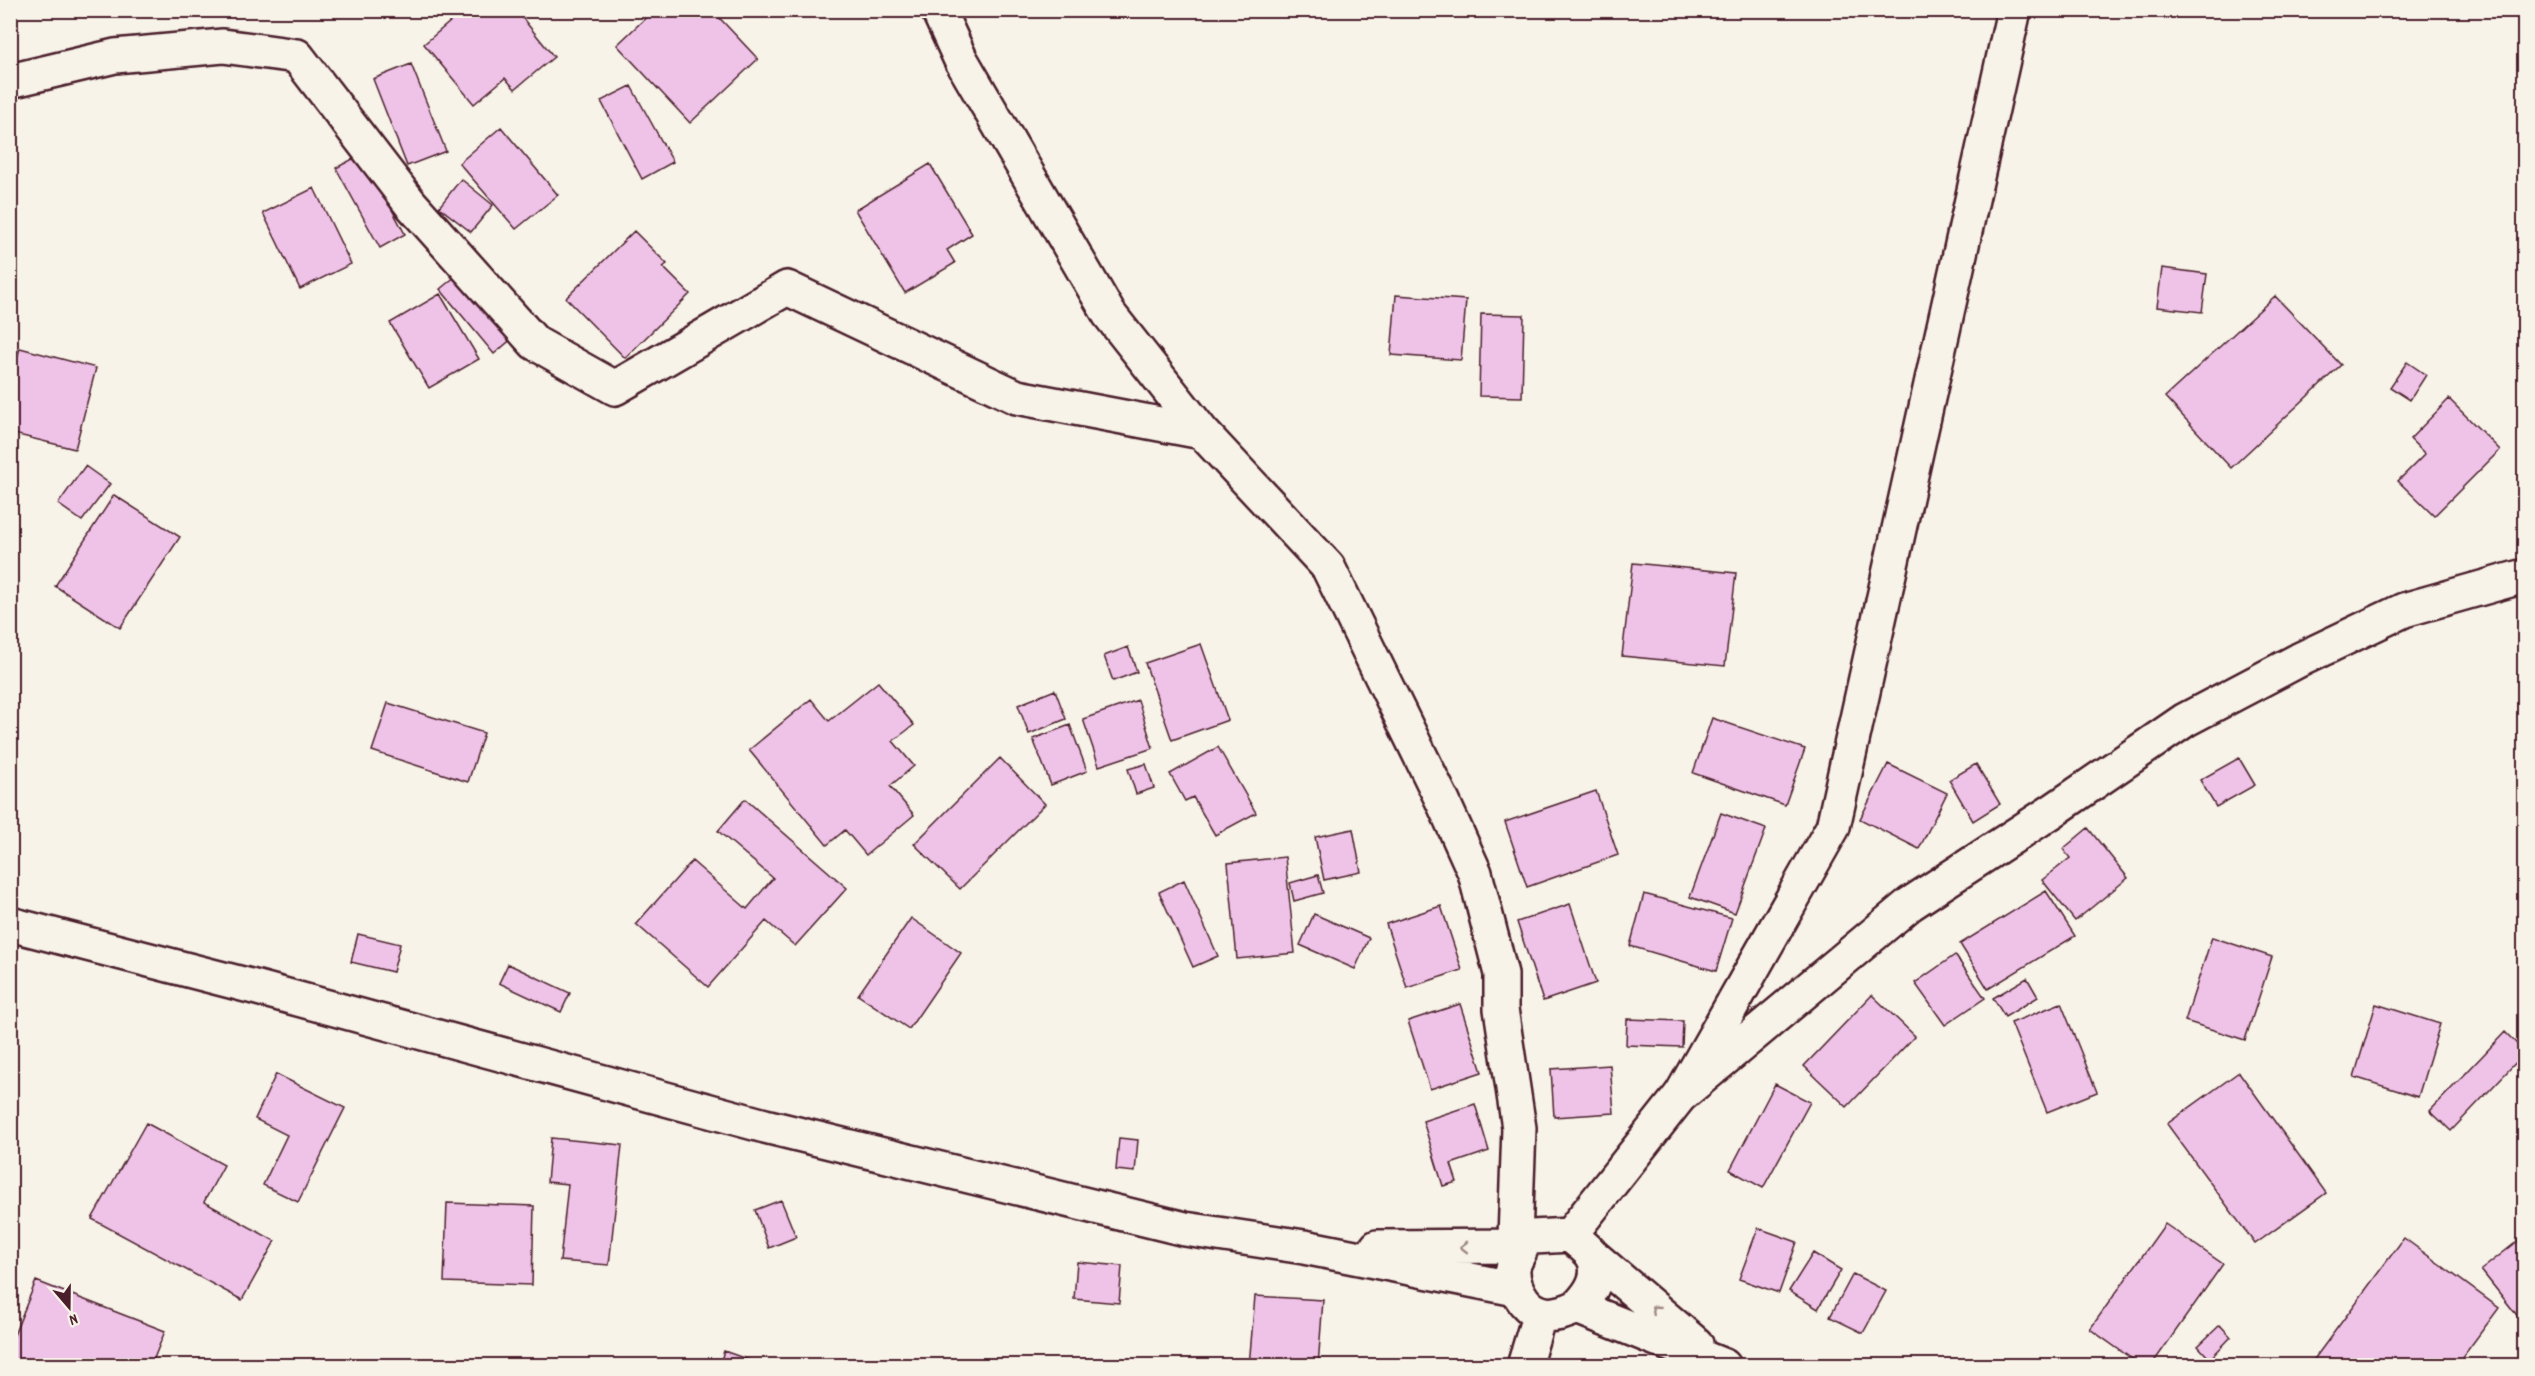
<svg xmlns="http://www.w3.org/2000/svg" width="2535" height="1376" font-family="Dekko,sans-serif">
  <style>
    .building { fill: #efc3e8; stroke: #4a1f2b; stroke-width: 1.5 }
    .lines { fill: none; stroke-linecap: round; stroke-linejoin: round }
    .street-casing { stroke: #4a1f2b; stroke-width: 38 }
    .secondary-casing { stroke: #4a1f2b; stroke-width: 38 }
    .street { stroke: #f7f3e8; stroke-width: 33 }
    .secondary { stroke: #f7f3e8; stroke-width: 33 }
    .oneway { stroke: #a0898a }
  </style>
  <rect width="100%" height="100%" fill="#f7f3e8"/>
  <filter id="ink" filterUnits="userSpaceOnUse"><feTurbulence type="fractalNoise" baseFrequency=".0167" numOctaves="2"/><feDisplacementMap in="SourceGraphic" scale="12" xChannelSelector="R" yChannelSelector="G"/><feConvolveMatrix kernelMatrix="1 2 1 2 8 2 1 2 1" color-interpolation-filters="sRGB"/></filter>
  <g filter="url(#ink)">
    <path class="building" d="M 464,10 L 516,10 L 554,57 L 515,89 L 505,78 L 474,104 L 424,44 Z
      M 654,10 L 712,10 L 758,59 L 690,123 L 617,45 Z
      M 411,64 L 446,151 L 407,166 L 373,79 Z
      M 631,86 L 673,162 L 642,179 L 601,101 Z
      M 501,127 L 558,195 L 516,229 L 459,163 Z
      M 362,154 L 405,234 L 380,248 L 336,168 Z
      M 930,164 L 972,234 L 947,250 L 955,263 L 905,293 L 855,210 Z
      M 461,179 L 493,205 L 471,232 L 439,207 Z
      M 314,188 L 351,264 L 300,289 L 263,213 Z
      M 634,231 L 667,264 L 663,267 L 690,294 L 625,358 L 566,298 Z
      M 467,267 L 520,332 L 494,354 L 440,289 Z
      M 2162,268 L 2207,274 L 2202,312 L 2157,307 Z
      M 440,294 L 479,359 L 429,388 L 390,323 Z
      M 1396,295 L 1466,300 L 1461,360 L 1391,355 Z
      M 2275,296 L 2341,365 L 2231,468 L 2165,397 Z
      M 1481,314 L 1524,315 L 1522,397 L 1479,396 Z
      M 20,348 L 96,368 L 75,449 L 10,433 L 10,382 Z
      M 2407,362 L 2426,375 L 2410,400 L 2390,387 Z
      M 2449,399 L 2500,450 L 2434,516 L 2398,481 L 2425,454 L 2410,439 Z
      M 85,466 L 110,484 L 82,521 L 58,504 Z
      M 114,495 L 180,537 L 120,628 L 55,586 Z
      M 1633,563 L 1736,573 L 1725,666 L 1622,656 Z
      M 1201,644 L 1228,720 L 1172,740 L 1145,663 Z
      M 1128,647 L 1137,672 L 1113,681 L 1104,656 Z
      M 878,682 L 914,725 L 893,741 L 914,766 L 890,786 L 914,815 L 866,855 L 845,830 L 827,845 L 749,750 L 811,699 L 829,721 Z
      M 1055,690 L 1066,719 L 1029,734 L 1018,705 Z
      M 1138,700 L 1153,748 L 1099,766 L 1083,719 Z
      M 388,703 L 484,733 L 468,782 L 372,751 Z
      M 1712,718 L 1805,749 L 1785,805 L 1693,773 Z
      M 1070,725 L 1087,771 L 1051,785 L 1033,739 Z
      M 1218,747 L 1256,813 L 1215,835 L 1193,797 L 1185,801 L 1170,774 Z
      M 1000,758 L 1045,804 L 960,889 L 914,844 Z
      M 2239,758 L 2255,785 L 2216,807 L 2200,780 Z
      M 1146,764 L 1154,788 L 1136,794 L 1128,769 Z
      M 1888,764 L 1947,793 L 1919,849 L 1860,819 Z
      M 1976,764 L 2000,804 L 1973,821 L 1949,780 Z
      M 1596,791 L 1618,855 L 1527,887 L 1505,822 Z
      M 745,799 L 847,888 L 795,946 L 766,921 L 708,987 L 636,924 L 692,861 L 747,909 L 773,878 L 718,831 Z
      M 1721,813 L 1766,829 L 1735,913 L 1690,897 Z
      M 2088,828 L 2128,878 L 2075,921 L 2042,880 L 2070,858 L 2063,849 Z
      M 1353,829 L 1361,872 L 1324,880 L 1315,837 Z
      M 1285,857 L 1295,953 L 1237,959 L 1228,863 Z
      M 1318,875 L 1323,893 L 1294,901 L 1290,883 Z
      M 1184,880 L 1218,956 L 1193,967 L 1159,892 Z
      M 2046,891 L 2075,936 L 1988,989 L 1960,944 Z
      M 1644,894 L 1732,918 L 1716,971 L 1630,946 Z
      M 1570,904 L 1596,983 L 1543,1001 L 1517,922 Z
      M 1441,906 L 1462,970 L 1407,988 L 1386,924 Z
      M 1314,914 L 1369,938 L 1355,969 L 1300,945 Z
      M 911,918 L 961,953 L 909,1029 L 858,995 Z
      M 358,934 L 400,944 L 393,972 L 351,962 Z
      M 2212,937 L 2272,957 L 2245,1040 L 2185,1021 Z
      M 1955,955 L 1985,998 L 1945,1025 L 1915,983 Z
      M 508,964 L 570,993 L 561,1012 L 499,983 Z
      M 2027,978 L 2038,997 L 2005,1017 L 1993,998 Z
      M 1872,995 L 1915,1036 L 1847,1107 L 1804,1066 Z
      M 2061,1003 L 2097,1092 L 2047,1112 L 2011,1023 Z
      M 1460,1004 L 1482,1072 L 1430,1089 L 1408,1021 Z
      M 2376,1004 L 2440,1024 L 2418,1097 L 2354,1077 Z
      M 1627,1019 L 1683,1021 L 1682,1047 L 1626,1045 Z
      M 2505,1032 L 2524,1051 L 2524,1054 L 2451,1131 L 2430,1111 Z
      M 1610,1065 L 1614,1113 L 1554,1117 L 1551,1069 Z
      M 2239,1072 L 2326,1193 L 2255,1244 L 2167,1124 Z
      M 276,1074 L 345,1108 L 298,1202 L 263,1185 L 287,1135 L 255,1119 Z
      M 1775,1084 L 1810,1102 L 1763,1188 L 1730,1170 Z
      M 1475,1104 L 1489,1151 L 1451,1164 L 1457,1182 L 1443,1186 L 1423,1121 Z
      M 146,1123 L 224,1165 L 204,1202 L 275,1241 L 242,1300 L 92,1219 Z
      M 551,1138 L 622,1145 L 609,1265 L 560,1261 L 568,1184 L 547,1182 Z
      M 1119,1138 L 1138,1140 L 1135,1172 L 1116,1170 Z
      M 781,1200 L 796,1237 L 769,1248 L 755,1210 Z
      M 447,1203 L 534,1206 L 532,1285 L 444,1282 Z
      M 2165,1224 L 2223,1264 L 2151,1366 L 2142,1366 L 2090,1329 Z
      M 1758,1228 L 1797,1242 L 1779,1293 L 1739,1279 Z
      M 2523,1237 L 2524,1238 L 2524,1324 L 2481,1270 Z
      M 2404,1238 L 2499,1308 L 2456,1366 L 2309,1366 Z
      M 1813,1253 L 1841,1270 L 1818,1309 L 1789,1291 Z
      M 1077,1262 L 1122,1266 L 1119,1303 L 1074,1299 Z
      M 1853,1274 L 1886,1291 L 1863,1333 L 1830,1317 Z
      M 36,1281 L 165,1331 L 151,1366 L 10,1366 L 10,1345 Z
      M 1255,1296 L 1323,1300 L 1318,1366 L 1249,1366 Z
      M 2220,1325 L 2231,1337 L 2210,1359 L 2198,1346 Z
      M 724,1351 L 766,1366 L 719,1366 Z"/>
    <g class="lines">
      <g class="street-casing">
        <path id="street" d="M 938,10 L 960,58 L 1109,314 L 1202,432 L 1328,567 L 1443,802 L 1475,873 L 1501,974 L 1501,1009 L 1519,1128 L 1515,1238
          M 10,81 L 115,56 L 223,46 L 297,56 L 410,203 L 535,343 L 615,388 L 787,288 L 1017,397 L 1202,432
          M 1681,1095 L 1833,827 L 2014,10"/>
      </g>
      <g class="secondary-casing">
        <path id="secondary" d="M 10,924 L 254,987 L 765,1126 L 1185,1229 L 1304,1247 L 1516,1289
          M 1570,1235 L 1680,1096 L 1910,904 L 2054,810 L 2185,720 L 2299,660 L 2404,610 L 2524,576
          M 1377,1247 L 1522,1246
          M 1593,1256 L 1696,1344
          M 1577,1307 C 1590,1294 1604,1274 1592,1255 C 1587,1248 1577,1241 1570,1235 L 1515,1238 L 1522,1246 C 1520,1253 1514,1261 1513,1268 C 1512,1285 1523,1308 1541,1313 C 1553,1317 1566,1312 1577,1307 L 1724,1366
          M 1524,1366 L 1540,1313"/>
      </g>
      <use href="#street" class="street"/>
      <use href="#secondary" class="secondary"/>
    </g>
    <defs><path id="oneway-chevron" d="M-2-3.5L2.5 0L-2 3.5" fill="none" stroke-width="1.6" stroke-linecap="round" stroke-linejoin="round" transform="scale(1.5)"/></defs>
    <g class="oneway">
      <use href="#oneway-chevron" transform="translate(1464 1247) rotate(180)"/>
      <use href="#oneway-chevron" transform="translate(1655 1309) rotate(-139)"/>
    </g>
  </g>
  <rect width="2535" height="1376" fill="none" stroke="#f7f3e8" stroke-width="36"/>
  <rect x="18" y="18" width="2499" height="1340" fill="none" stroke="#4a1f2b" stroke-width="2" filter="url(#ink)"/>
  <g transform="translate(69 1307) rotate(160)" stroke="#f7f3e8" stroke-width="4.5" paint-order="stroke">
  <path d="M0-4.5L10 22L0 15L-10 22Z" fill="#4a1f2b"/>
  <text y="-9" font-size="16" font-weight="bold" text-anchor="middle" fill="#4a1f2b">N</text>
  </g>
</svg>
